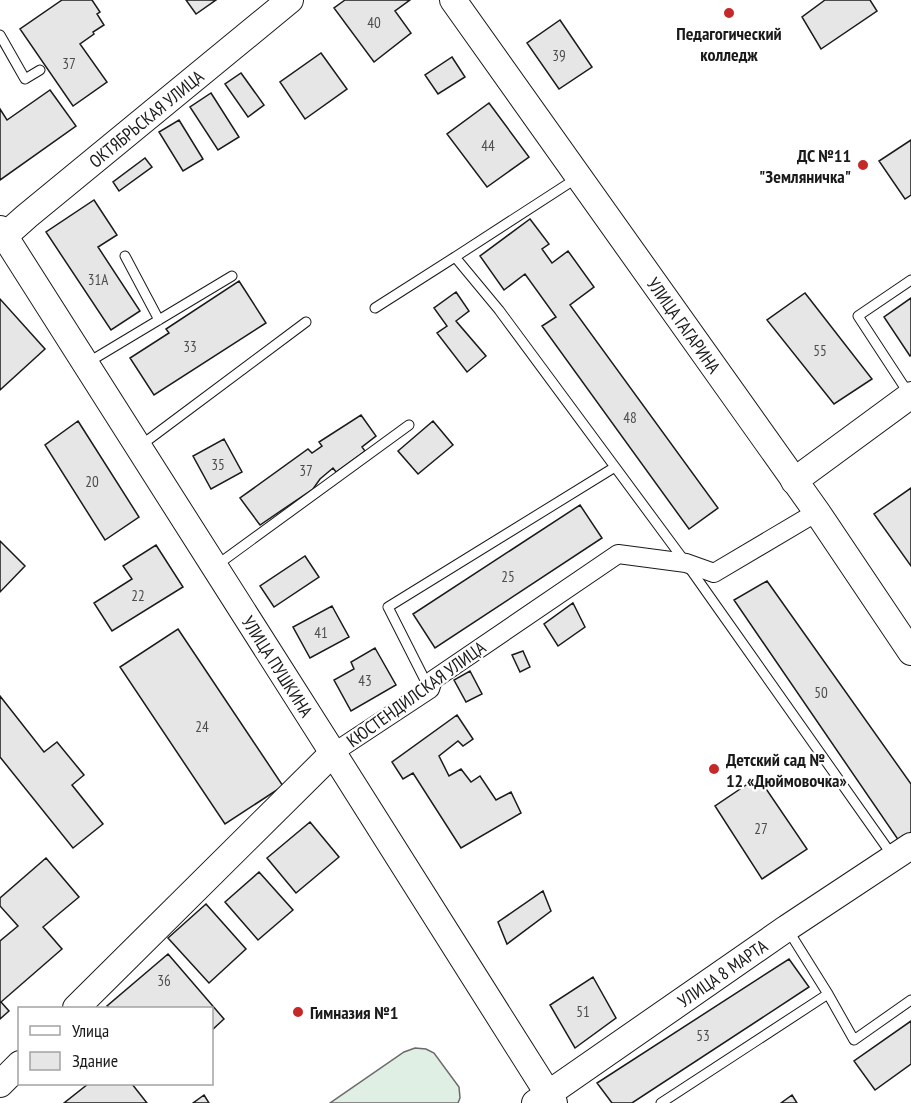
<svg xmlns="http://www.w3.org/2000/svg" width="911" height="1103" font-family="'PT Sans Narrow',sans-serif">
  <style>
    .green { fill: #e0efe3; stroke: #6a6a6a; stroke-width: 1.5 }
    .building { fill: #e6e6e6; stroke: #1a1a1a; stroke-width: 1.5 }
    .lines { fill: none; stroke-linecap: round; stroke-linejoin: round }
    .lane-casing { stroke: #1a1a1a; stroke-width: 11 }
    .street-casing { stroke: #1a1a1a; stroke-width: 20 }
    .secondary-casing { stroke: #1a1a1a; stroke-width: 28 }
    .lane { stroke: #fff; stroke-width: 9 }
    .street { stroke: #fff; stroke-width: 18 }
    .secondary { stroke: #fff; stroke-width: 26 }
    .poi-dot { fill: #c62828; stroke: #fff; stroke-width: 2 }
    .labels { text-anchor: middle; dominant-baseline: central; stroke-width: 4.5; stroke-linejoin: round; paint-order: stroke }
    .number-label { font-size: 15px; fill: #4d4d4d }
    .poi-label { font-size: 18px; font-weight: bold; fill: #1a1a1a; stroke: #fff; text-anchor: start }
    .street-label { font-size: 18px; fill: #1a1a1a; stroke: #fff }
  </style>
  <rect width="100%" height="100%" fill="#fff"/>
  <path class="green" d="M 415,1048 L 426,1049 L 434,1053 L 459,1087 L 460,1098 L 458,1103 L 330,1103 L 404,1052 Z"/>
  <path class="building" d="M 62,0 L 92,0 L 100,12 L 97,14 L 104,25 L 93,32 L 94,34 L 80,44 L 107,82 L 73,106 L 20,29 Z
    M 186,0 L 216,0 L 196,14 Z
    M 345,0 L 410,0 L 395,11 L 411,33 L 374,62 L 334,8 Z
    M 825,0 L 870,0 L 877,11 L 821,49 L 802,17 Z
    M 560,20 L 592,67 L 559,89 L 527,43 Z
    M 321,53 L 347,89 L 305,119 L 280,82 Z
    M 452,57 L 465,77 L 438,94 L 425,75 Z
    M 241,73 L 264,105 L 248,117 L 225,84 Z
    M 50,90 L 76,126 L 0,180 L 0,109 L 7,120 Z
    M 211,93 L 239,137 L 218,150 L 190,107 Z
    M 489,103 L 529,157 L 487,187 L 447,134 Z
    M 179,120 L 203,159 L 183,171 L 159,132 Z
    M 911,140 L 911,195 L 905,199 L 879,161 Z
    M 145,158 L 152,167 L 119,191 L 113,182 Z
    M 94,200 L 117,235 L 98,247 L 140,311 L 111,330 L 46,232 Z
    M 530,219 L 549,244 L 542,249 L 552,263 L 568,251 L 594,287 L 570,305 L 718,508 L 689,529 L 542,326 L 556,317 L 525,274 L 504,290 L 480,256 Z
    M 239,281 L 266,323 L 154,395 L 130,358 L 169,333 L 166,329 Z
    M 456,292 L 469,311 L 456,321 L 486,356 L 467,372 L 437,333 L 447,326 L 434,308 Z
    M 805,293 L 872,379 L 834,404 L 767,320 Z
    M 911,298 L 911,355 L 910,356 L 884,317 Z
    M 0,299 L 45,349 L 0,390 Z
    M 361,415 L 376,436 L 362,447 L 365,451 L 336,472 L 333,468 L 320,479 L 313,489 L 260,525 L 240,498 L 308,449 L 312,453 L 322,446 L 319,442 Z
    M 78,421 L 139,517 L 105,540 L 45,445 Z
    M 433,421 L 453,445 L 418,474 L 398,451 Z
    M 224,439 L 242,472 L 211,489 L 193,456 Z
    M 911,488 L 911,566 L 874,514 Z
    M 580,505 L 602,538 L 435,648 L 413,614 Z
    M 0,541 L 25,566 L 0,592 Z
    M 156,545 L 183,587 L 112,631 L 94,603 L 132,579 L 123,566 Z
    M 305,556 L 319,577 L 274,607 L 260,586 Z
    M 767,581 L 911,784 L 911,832 L 899,841 L 734,600 Z
    M 573,603 L 585,627 L 558,646 L 544,624 Z
    M 332,606 L 349,637 L 310,658 L 293,627 Z
    M 178,629 L 283,786 L 225,824 L 120,667 Z
    M 375,648 L 396,685 L 351,711 L 334,680 L 354,669 L 351,662 Z
    M 523,651 L 530,667 L 520,672 L 512,655 Z
    M 470,671 L 482,694 L 466,702 L 454,680 Z
    M 0,696 L 44,752 L 57,742 L 84,775 L 72,785 L 103,824 L 73,848 L 0,757 Z
    M 457,715 L 473,739 L 463,746 L 458,741 L 439,756 L 449,776 L 461,769 L 471,782 L 480,776 L 496,800 L 511,792 L 521,813 L 461,848 L 413,773 L 403,779 L 392,762 Z
    M 758,777 L 807,849 L 762,879 L 715,806 Z
    M 310,822 L 339,857 L 296,893 L 267,858 Z
    M 46,858 L 79,897 L 43,927 L 62,949 L 1,1002 L 9,1011 L 0,1019 L 0,941 L 18,926 L 0,906 L 0,898 Z
    M 259,872 L 293,910 L 258,940 L 225,902 Z
    M 543,891 L 551,911 L 507,944 L 498,922 Z
    M 206,904 L 246,949 L 209,983 L 168,938 Z
    M 168,954 L 224,1019 L 212,1030 L 212,1008 L 110,1008 L 107,1006 Z
    M 789,959 L 809,987 L 632,1103 L 612,1103 L 597,1083 Z
    M 593,977 L 616,1018 L 575,1048 L 550,1005 Z
    M 911,1021 L 911,1064 L 875,1090 L 854,1061 Z
    M 88,1084 L 132,1084 L 147,1103 L 64,1103 Z
    M 204,1095 L 209,1103 L 193,1103 Z
    M 792,1095 L 797,1103 L 781,1103 Z"/>
  <g class="lines">
    <g class="lane-casing">
      <path id="lane" d="M 0,35 L 25,79 L 40,70
        M 577,178 L 455,257 L 499,310 L 686,563 L 892,855
        M 125,256 L 159,320
        M 375,308 L 455,257
        M 87,363 L 232,276
        M 909,394 L 858,316 L 911,280
        M 140,446 L 306,322
        M 217,565 L 409,425
        M 429,688 L 388,607 L 615,467
        M 788,930 L 828,994
        M 661,1103 L 828,994 L 854,1040 L 911,1000"/>
    </g>
    <g class="street-casing">
      <path id="street" d="M 333,753 L 430,689 L 433,680 L 618,554 L 686,563 L 714,573 L 817,512"/>
    </g>
    <g class="secondary-casing">
      <g id="secondary">
        <path id="s1" d="M 453,0 L 817,512 L 911,652"/>
        <path id="s2" d="M 0,229 L 333,753 L 554,1103"/>
        <path id="s3" d="M 0,240 L 27,216 L 290,0"/>
        <path d="M 794,481 L 911,395"/>
        <path d="M 76,1008 L 333,753"/>
        <path d="M 0,1084 L 20,1064"/>
        <path id="s4" d="M 535,1103 L 787,928 L 911,846"/>
      </g>
    </g>
    <use href="#lane" class="lane"/>
    <use href="#street" class="street"/>
    <use href="#secondary" class="secondary"/>
  </g>
  <g class="poi-dot">
    <circle cx="729" cy="13" r="6"/>
    <circle cx="863" cy="165" r="6"/>
    <circle cx="714" cy="769" r="6"/>
    <circle cx="298" cy="1012" r="6"/>
  </g>
  <g class="labels">
    <g class="number-label">
      <text x="374" y="22">40</text>
      <text x="559" y="55">39</text>
      <text x="69" y="63">37</text>
      <text x="488" y="145">44</text>
      <text x="98" y="279">31А</text>
      <text x="190" y="346">33</text>
      <text x="820" y="350">55</text>
      <text x="630" y="417">48</text>
      <text x="218" y="464">35</text>
      <text x="306" y="470">37</text>
      <text x="92" y="481">20</text>
      <text x="508" y="576">25</text>
      <text x="138" y="595">22</text>
      <text x="321" y="632">41</text>
      <text x="365" y="680">43</text>
      <text x="821" y="692">50</text>
      <text x="202" y="726">24</text>
      <text x="761" y="828">27</text>
      <text x="164" y="980">36</text>
      <text x="583" y="1011">51</text>
      <text x="703" y="1035">53</text>
    </g>
    <g class="poi-label">
      <text x="729" y="33" text-anchor="middle">Педагогический<tspan x="729" dy="21">колледж</tspan></text>
      <text x="851" y="155" text-anchor="end">ДС №11<tspan x="851" dy="21">"Земляничка"</tspan></text>
      <text x="726" y="759">Детский сад №<tspan x="726" dy="21">12 «Дюймовочка»</tspan></text>
      <text x="310" y="1012">Гимназия №1</text>
    </g>
    <g class="street-label">
      <text stroke="none"><textPath href="#s3" startOffset="190">ОКТЯБРЬСКАЯ УЛИЦА</textPath></text>
      <text stroke="none"><textPath href="#s1" startOffset="399">УЛИЦА ГАГАРИНА</textPath></text>
      <text stroke="none"><textPath href="#s2" startOffset="518">УЛИЦА ПУШКИНА</textPath></text>
      <text transform="translate(416 694) rotate(-36)">КЮСТЕНДИЛСКАЯ УЛИЦА</text>
      <text stroke="none"><textPath href="#s4" startOffset="228">УЛИЦА 8 МАРТА</textPath></text>
    </g>
  </g>
  <rect x="18" y="1007" width="195" height="78" fill="#ffffff" stroke="#a3a3a3" stroke-width="1.5"/>
  <rect x="30" y="1026" width="30" height="9" fill="#ffffff" stroke="#a3a3a3" stroke-width="1.5"/>
  <text x="72" y="1037" font-size="18" fill="#1a1a1a">Улица</text>
  <rect x="30" y="1052" width="30" height="18" fill="#e6e6e6" stroke="#a3a3a3" stroke-width="1.5"/>
  <text x="72" y="1067" font-size="18" fill="#1a1a1a">Здание</text>
</svg>
